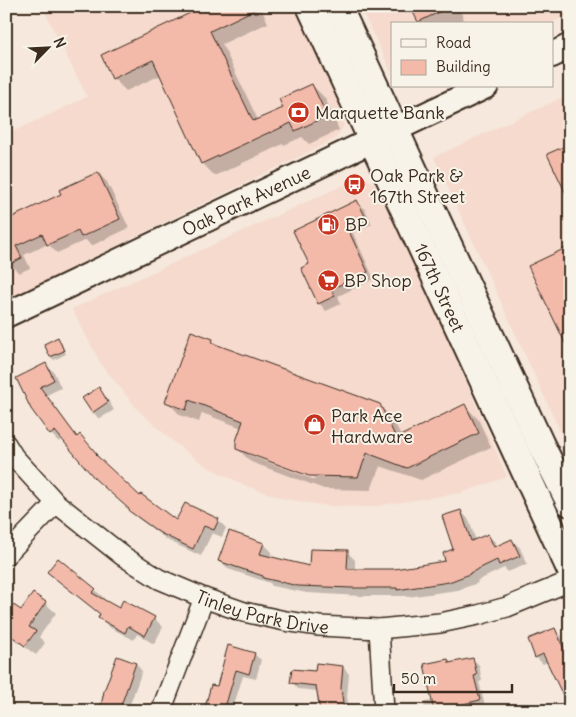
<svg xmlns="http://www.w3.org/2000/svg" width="576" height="717" font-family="Delius,sans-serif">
<rect width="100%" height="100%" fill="#f6e8dc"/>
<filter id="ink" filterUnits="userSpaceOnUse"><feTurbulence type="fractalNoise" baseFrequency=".02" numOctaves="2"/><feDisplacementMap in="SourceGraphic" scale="10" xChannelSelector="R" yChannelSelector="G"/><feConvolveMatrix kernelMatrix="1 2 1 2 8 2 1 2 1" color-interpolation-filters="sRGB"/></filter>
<g filter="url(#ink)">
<path fill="#f5dacd" d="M42,6H294L344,111L343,128L335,139L6,300V135L87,97Z
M360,6H570V14L549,24H392V73Z
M570,94V452L434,157Z
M367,179L375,184L384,191L507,477L460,493L369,507L328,506L286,499L246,486L208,467L176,444L139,411L101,364L72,309L355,180Z"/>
<path fill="#0003" fill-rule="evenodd" d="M260,6L268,23L222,44L258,120L284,108L312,85L325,98L339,130L309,144L302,137L284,145L283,144L215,176L202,163L161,75L126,91L113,78Z
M412,6H458L464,19L454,24H421Z
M98,173L107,182L129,228L91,246L86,240L57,253L48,244L24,255L30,268L19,273L12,266L6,269V218L9,217L11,219L62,195Z
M357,202L365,209L372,224L353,233L374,279L338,296L341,304L326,311L319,303L311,265Z
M57,339L61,342L66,354L54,360L51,357L45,345Z
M212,340L220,347L379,405L393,419L401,436L464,405L478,419L491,447L421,480L380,466L371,490L324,489L251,462L237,448L242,428L202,413L199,422L180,415L167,401ZM249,452L315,477V480L249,455Z
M46,365L54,372L61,388L47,395L78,438L88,444L104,463H103L141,498L177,522L218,520L226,528L222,537L212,533L201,556L169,541L139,519L63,438L59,442L51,434L32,408Z
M99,389L105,396L114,410L99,419L93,412Z
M461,511L469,520L476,541L488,535L496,543L497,546L512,540L520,548L527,564L508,572L504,568L477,581L478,583L458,590L407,597L405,596H361L307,593L272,586L270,583L228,569L220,560L264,544L272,552L270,558L311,567L347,552L355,560V570H394L447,562L455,550Z
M49,572L95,590L104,598L103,600L120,609L154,618L163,627L154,644L137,634L134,640L109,627L100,618L101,615L58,581Z
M34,595L45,603L56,613L39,637L45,643L36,655L6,633V614L21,612Z
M554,629L561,636L570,657V708L548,662L543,664L536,657Z
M228,647L254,654L261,660L256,679L243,676L232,711H205L218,688Z
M118,658L136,664L142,671L128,710L129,711H101Z
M473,659L479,665L482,681L479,682L485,706L465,711H425L424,702L433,701L448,660L452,664Z
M6,667L12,673L6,687Z
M343,667L349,674L347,696L349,711H322L318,691L298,689L292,682L316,673Z"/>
<path fill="#f3baaa" stroke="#3b2a1e" d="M205,6H262L210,31L253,121L283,108L279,99L312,84L327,116L295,131L291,123L270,133V132L201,164L153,60L112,79L101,55Z
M410,6H452L418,22Z
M570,144V202L547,154Z
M98,172L120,219L81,237L78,231L47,245L42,234L16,246L22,258L6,266V220L61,194L59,190Z
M357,200L365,216L346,225L368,272L331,289L335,296L318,304L301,268L309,264L293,231Z
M570,246V353L528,266Z
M191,331L213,339L212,343L380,404L396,438L465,404L479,433L407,468L367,453L358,477L309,476L236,449V441L243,421L189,400L186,410L165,402Z
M58,337L64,351L50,357L44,344Z
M46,363L54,380L40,387L77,437L80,434L97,454L96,455L140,496L141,494L176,520L185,503L219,519L214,530L204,526L193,549L160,533L129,511L130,510L95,479L55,431L50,435L31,409L16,378Z
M99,387L108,402L92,413L82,398Z
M461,510L471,541L488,534L494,547L512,539L520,556L499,565L497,560L470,573V574L449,582L397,590V588H352L298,586L263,578V576L218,561L229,531L264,543L260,554L309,566L310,549L348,550L347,569H394L445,561L443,553L453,549L442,516Z
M58,558L96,589L92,593L119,608L123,600L155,617L145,636L128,626L125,633L98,618L100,614L47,572Z
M33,593L46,602L29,627L36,631L25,646L6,632V612L12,604L21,610Z
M555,628L570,663V710L543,654L535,658L528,639Z
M228,645L255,653L249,674L236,670L224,711H204L211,685L217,686Z
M117,656L136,663L119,711H100L104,691Z
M473,658L477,675L474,676L480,700L434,711L424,664L448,659L449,663Z
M316,663L343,666L341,688L344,711H320L316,686L290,683L292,669L315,671Z"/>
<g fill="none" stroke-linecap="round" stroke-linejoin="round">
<defs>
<g id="minor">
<path id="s1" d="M6,444L14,457L56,503L123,556L159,579L204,598L244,612L285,621L319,626L379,629L440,623L478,615L507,607L570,581"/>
<path d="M6,555L56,503"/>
<path d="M379,629L384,711"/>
<path d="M161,711L204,598"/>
</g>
<g id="tertiary">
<path d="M552,55L570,46"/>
<path id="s2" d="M6,315L486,86"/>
</g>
<g id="secondary">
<path id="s3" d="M310,6L570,569"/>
<path d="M338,6L541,445L570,503"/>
</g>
</defs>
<use href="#minor" stroke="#3b2a1e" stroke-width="22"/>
<use href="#tertiary" stroke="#3b2a1e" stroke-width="28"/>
<use href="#secondary" stroke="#3b2a1e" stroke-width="30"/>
<use href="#minor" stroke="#f7f3e8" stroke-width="19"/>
<use href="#tertiary" stroke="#f7f3e8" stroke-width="24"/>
<use href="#secondary" stroke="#f7f3e8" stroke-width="26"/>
</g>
</g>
<defs>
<symbol id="bank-disc" viewBox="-11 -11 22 22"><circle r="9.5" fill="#c8321e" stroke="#f7f3e8"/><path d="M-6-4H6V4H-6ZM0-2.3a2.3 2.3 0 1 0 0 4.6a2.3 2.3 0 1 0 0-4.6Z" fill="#fff"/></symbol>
<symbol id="bus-disc" viewBox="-11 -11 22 22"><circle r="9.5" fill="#c8321e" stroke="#f7f3e8"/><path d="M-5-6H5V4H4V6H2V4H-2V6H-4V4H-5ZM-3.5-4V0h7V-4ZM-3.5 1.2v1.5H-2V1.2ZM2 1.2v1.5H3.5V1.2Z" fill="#fff"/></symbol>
<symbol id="fuel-disc" viewBox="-11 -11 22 22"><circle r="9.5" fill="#c8321e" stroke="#f7f3e8"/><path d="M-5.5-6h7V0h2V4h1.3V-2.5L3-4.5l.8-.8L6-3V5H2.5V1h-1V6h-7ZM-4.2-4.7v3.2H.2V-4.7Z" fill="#fff"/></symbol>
<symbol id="supermarket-disc" viewBox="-11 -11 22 22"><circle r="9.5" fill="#c8321e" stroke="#f7f3e8"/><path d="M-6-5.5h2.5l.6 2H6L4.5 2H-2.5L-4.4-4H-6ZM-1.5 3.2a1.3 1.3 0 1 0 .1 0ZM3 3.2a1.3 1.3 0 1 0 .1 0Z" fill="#fff"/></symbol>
<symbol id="shop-disc" viewBox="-11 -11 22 22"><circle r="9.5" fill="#c8321e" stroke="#f7f3e8"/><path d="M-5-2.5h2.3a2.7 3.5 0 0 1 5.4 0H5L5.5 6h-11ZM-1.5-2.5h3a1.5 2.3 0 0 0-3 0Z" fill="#fff"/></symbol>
</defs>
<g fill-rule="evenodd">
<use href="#bank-disc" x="286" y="100" width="25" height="25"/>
<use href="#bus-disc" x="342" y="172" width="25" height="25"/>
<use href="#fuel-disc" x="316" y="212" width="25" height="25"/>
<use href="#supermarket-disc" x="316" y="268" width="25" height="25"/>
<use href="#shop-disc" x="302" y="412" width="25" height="25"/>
</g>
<g text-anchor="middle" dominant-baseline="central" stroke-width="4" stroke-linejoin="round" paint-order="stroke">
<g font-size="18" fill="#3b2a1e" stroke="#f7f3e8" text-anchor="start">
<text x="315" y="112">Marquette Bank</text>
<text x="370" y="175">Oak Park &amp;<tspan x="370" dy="21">167th Street</tspan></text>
<text x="345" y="224">BP</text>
<text x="344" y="280">BP Shop</text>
<text x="331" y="415">Park Ace<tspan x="331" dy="21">Hardware</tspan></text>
</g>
<g font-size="18" fill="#3b2a1e" stroke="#f7f3e8">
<text stroke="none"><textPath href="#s2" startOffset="266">Oak Park Avenue</textPath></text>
<text stroke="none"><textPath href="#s3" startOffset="310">167th Street</textPath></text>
<text stroke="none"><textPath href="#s1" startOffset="315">Tinley Park Drive</textPath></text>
</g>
</g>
<rect width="576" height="717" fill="none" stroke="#f7f3e8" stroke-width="25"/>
<rect x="12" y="12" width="551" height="692" fill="none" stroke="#3b2a1e" stroke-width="2" filter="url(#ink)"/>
<rect x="391" y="22" width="162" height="65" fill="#f7f3e8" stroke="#aca397"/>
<rect x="401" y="39" width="25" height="8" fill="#f7f3e8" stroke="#aca397"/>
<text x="436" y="48" font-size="15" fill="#3b2a1e">Road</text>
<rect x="401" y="60" width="25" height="15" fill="#f3baaa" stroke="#aca397"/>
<text x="436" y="72" font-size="15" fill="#3b2a1e">Building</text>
<g transform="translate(48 48) rotate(66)" stroke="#f7f3e8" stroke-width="4" paint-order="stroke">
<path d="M0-4L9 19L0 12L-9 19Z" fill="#3b2a1e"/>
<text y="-8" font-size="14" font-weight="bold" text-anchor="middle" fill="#3b2a1e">N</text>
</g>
<path d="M394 684v8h118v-8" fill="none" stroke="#3b2a1e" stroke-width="2.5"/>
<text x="401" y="684" font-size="15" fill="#3b2a1e" stroke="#f7f3e8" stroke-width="4" paint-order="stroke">50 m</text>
</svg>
